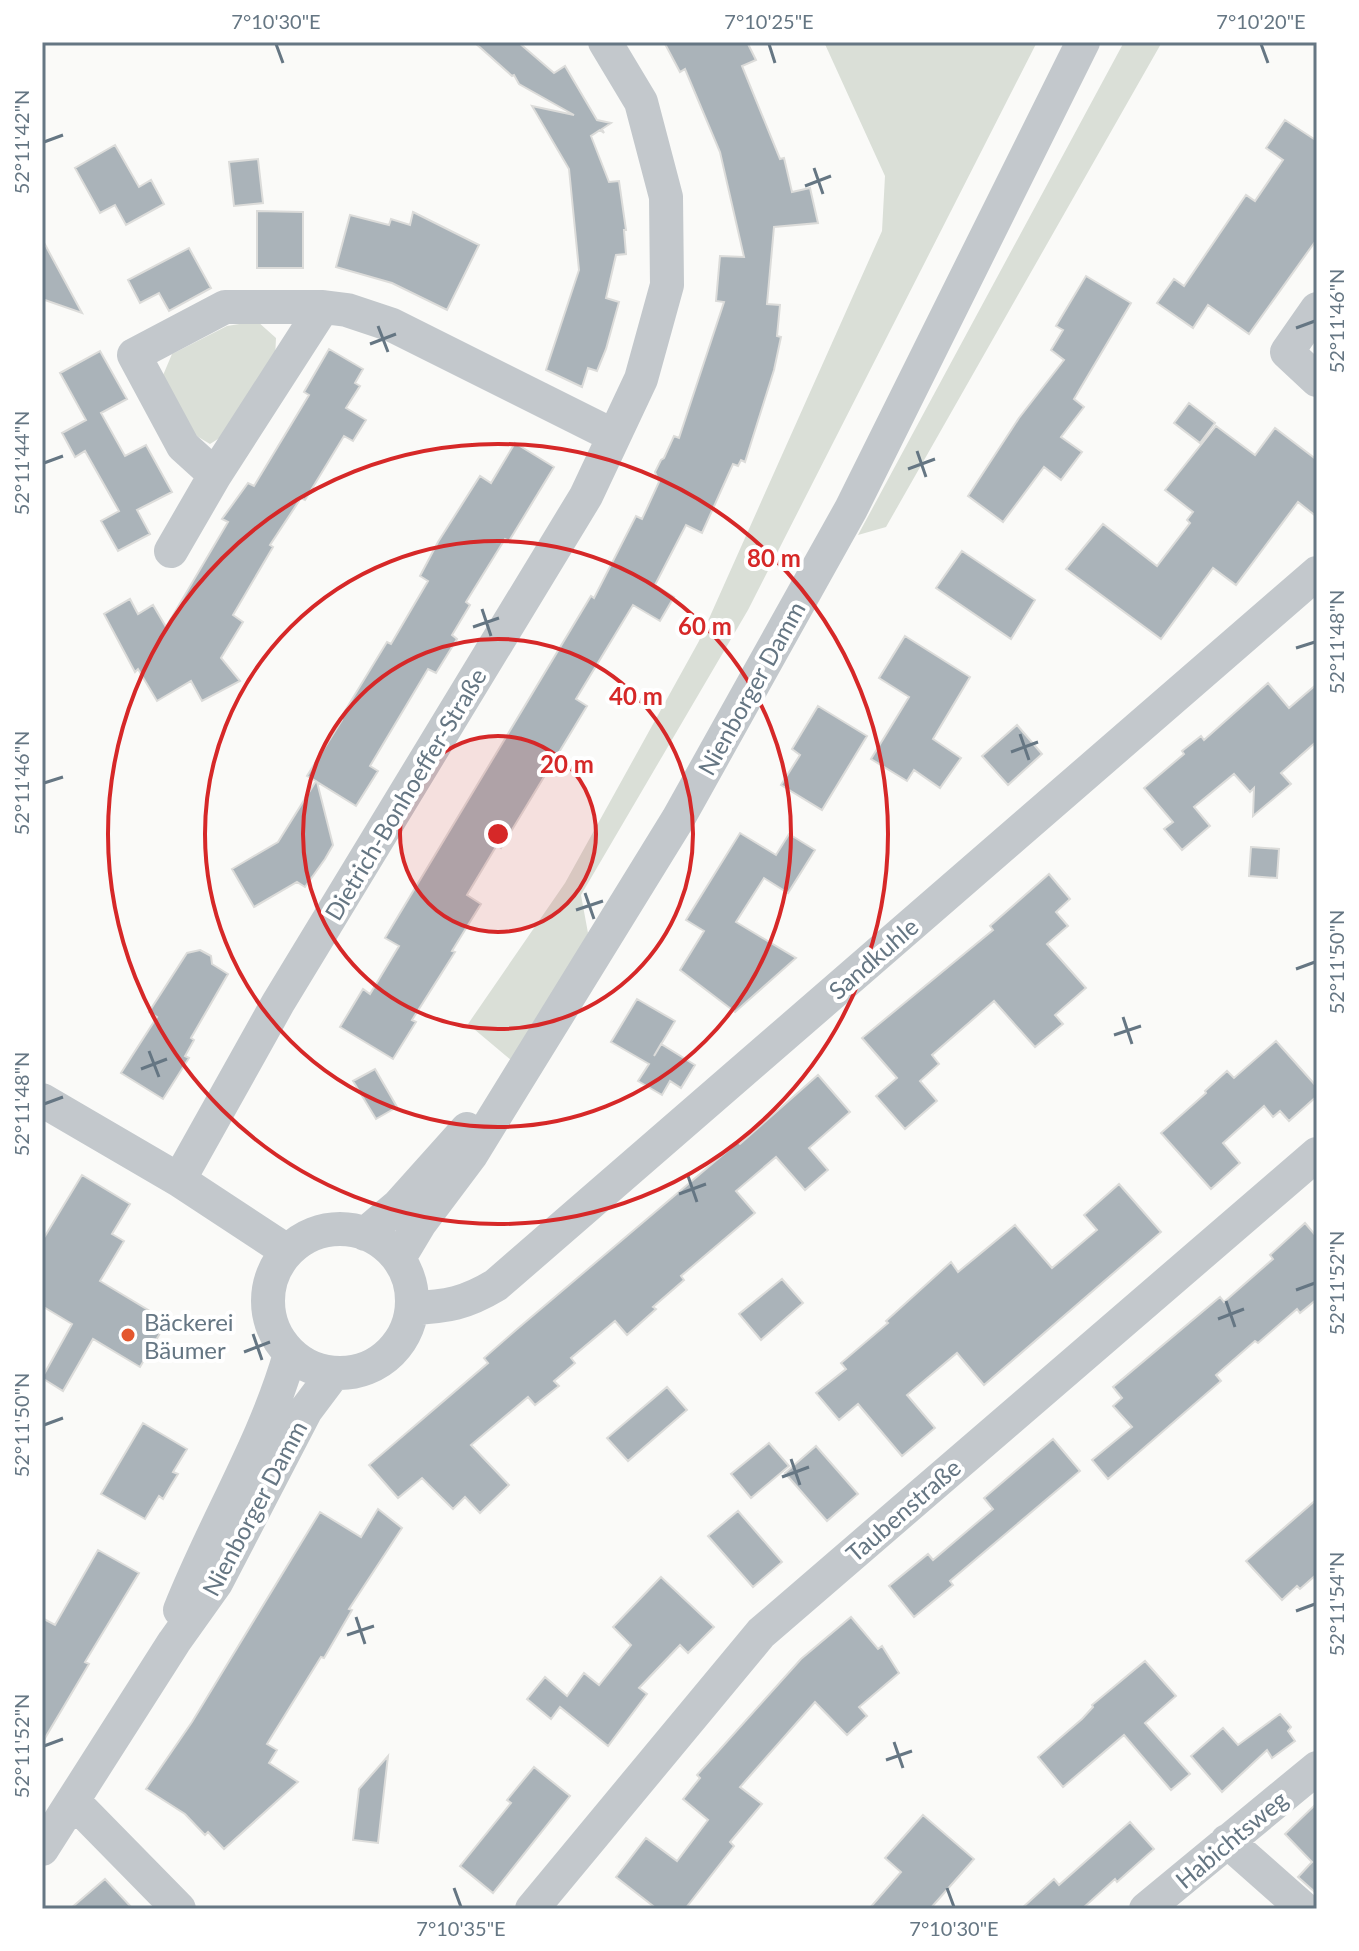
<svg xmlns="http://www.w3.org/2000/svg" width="1359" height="1951" font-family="Lato,sans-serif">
<rect width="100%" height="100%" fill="#fafaf8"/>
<path fill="#dadfd7" d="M824,42H1037L748,610L581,895L588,933L517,1065L468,1024L565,883L699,641L882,231L885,176Z
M1124,42H1162L886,527L858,535Z
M257,321L276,338L275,359L229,432L210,444L190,432L161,380L172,354L227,326Z"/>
<path fill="#aab3b9" stroke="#dcdcda" stroke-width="2" d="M474,42H518L554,73L565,66L597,120L611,123L602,129L604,133L600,130L591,136L609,182L619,181L626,230H624L626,254L616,255L606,298L619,302L606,349L597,371L588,368L582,387L546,370L579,270L569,169L532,106L574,115L519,84L514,75L512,76Z
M664,42H747L756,60L742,66L780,159L784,158L792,192L810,188L818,223L774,227L767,304L780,305L777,336L781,337L774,370L745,462L741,460L738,466L733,464L702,533L686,525L655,585L674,597L660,621L633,605L576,699L587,706L501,848L497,845L467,895L481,904L452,951L455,952L412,1020L416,1022L393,1059L340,1027L363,989L370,994L399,946L385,938L591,596L594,598L636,516L642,519L659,482L655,472L661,460L664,458L674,436L679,438L724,302L716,301L720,256L744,257L720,152L685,69L680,72Z
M1285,120L1317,141V239L1249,334L1208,305L1193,328L1157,303L1174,279L1184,286L1246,195L1255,201L1283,160L1266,148Z
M115,145L139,187L151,180L164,204L126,225L115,205L100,213L75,168Z
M258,159L263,203L234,206L229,162Z
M257,211L303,212V268H257Z
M413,212L479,245L447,310L392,283L336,267L350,215L389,225L391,219L410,225Z
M42,239L82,313L42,299Z
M189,248L211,288L169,311L159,293L140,303L128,280Z
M1086,276L1131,303L1074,399L1084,407L1061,437L1082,452L1061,480L1044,467L1003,522L968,496L1019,418L1064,360L1051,350L1063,330L1056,326Z
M329,349L363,369L355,383L360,386L346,408L366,420L353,441L344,436L305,500L301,498L270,545L273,547L233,615L243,622L221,658L240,681L202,701L191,681L157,701L138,669L135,672L104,614L130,599L138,614L153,605L166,627L228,522L222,519L248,483L254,486L309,395L304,392Z
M100,351L127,399L101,413L125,456L146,445L172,492L137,510L150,534L118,551L101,521L119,511L85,451L75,457L62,433L86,420L60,373Z
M1189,403L1215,423L1200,443L1174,423Z
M1216,426L1255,455L1275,428L1317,460V517L1298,502L1236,585L1213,568L1161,639L1066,569L1103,524L1157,566L1190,523L1187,520L1193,512L1165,490Z
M515,443L554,467L509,541L505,539L466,602L470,605L452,635L457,639L436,673L428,669L370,766L378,771L356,806L317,782L333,845L325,859L305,887L297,882L254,907L232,869L278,842L316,781L307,776L342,720L340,719L387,642L391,644L428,581L420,576L438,542L480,476L491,483Z
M962,551L1035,600L1011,639L936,588Z
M905,636L970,677L933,739L961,758L940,788L914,770L907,781L871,759L909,697L879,678Z
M1268,683L1289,708L1317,684V741L1281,773L1291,784L1253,816L1254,788L1250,792L1234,774L1194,807L1210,826L1182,850L1164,829L1173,822L1144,788L1184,754L1182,751L1201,736L1204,740Z
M818,706L867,736L822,810L781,785L800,755L792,749Z
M1017,725L1042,754L1008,785L982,756Z
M740,833L776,855L789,834L815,850L788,893L764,878L736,922L796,958L735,1012L680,970L704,931L686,920Z
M1251,847L1279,849L1277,878L1249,876Z
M1049,874L1070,899L1056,912L1068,926L1047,944L1086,988L1055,1015L1063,1024L1035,1047L994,1001L932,1055L939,1064L920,1081L937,1101L905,1129L876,1096L897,1078L862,1038L993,930L990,926Z
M200,950L211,956L212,964L228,974L191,1038L194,1040L185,1056L189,1058L163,1099L121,1073L157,1017L149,1012L187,953Z
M637,999L675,1021L654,1056L661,1044L695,1065L681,1088L670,1081L662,1095L638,1081L649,1064L611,1042Z
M1276,1041L1317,1087V1096L1289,1121L1280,1111L1273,1117L1264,1106L1223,1143L1240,1163L1211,1189L1161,1133L1206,1093L1205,1091L1227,1071L1234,1078Z
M375,1069L397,1107L376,1119L353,1081Z
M818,1075L850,1112L809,1148L828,1170L805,1190L776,1157L736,1191L755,1213L681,1276L684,1280L653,1307L656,1309L627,1335L615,1321L571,1358L575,1363L554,1381L559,1386L535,1405L528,1397L471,1445L509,1485L480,1513L465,1497L453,1509L422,1478L398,1498L369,1465L488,1363L484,1358L516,1330L713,1163L738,1142L740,1144Z
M82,1175L130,1204L112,1234L124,1241L100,1281L158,1316L162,1330L140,1367L93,1339L63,1391L42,1378L72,1324L42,1306V1241Z
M1119,1184L1161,1232L984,1385L957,1353L907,1395L935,1428L902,1456L858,1404L839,1420L816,1393L846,1369L841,1363L888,1323L886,1321L951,1262L958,1272L1015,1225L1052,1268L1097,1230L1084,1215Z
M1305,1223L1317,1237V1299L1300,1313L1297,1309L1258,1343L1255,1341L1216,1375L1221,1381L1108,1479L1092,1460L1132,1427L1113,1406L1122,1398L1113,1387L1220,1297L1224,1302L1273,1259L1270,1255Z
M782,1279L803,1303L761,1340L739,1314Z
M667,1387L687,1410L628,1461L607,1438Z
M143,1423L187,1449L173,1472L178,1474L170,1487L163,1499L159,1496L145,1519L101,1494Z
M1053,1439L1080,1471L950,1581L953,1585L914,1617L889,1586L928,1554L933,1560L993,1509L984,1498Z
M769,1443L789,1466L751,1498L731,1474Z
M816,1446L858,1494L827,1521L785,1473Z
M1317,1499V1574L1300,1589L1297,1586L1282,1600L1246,1561Z
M378,1509L402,1528L349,1609L352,1610L324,1658L321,1657L267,1744L277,1750L269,1763L298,1782L224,1849L208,1832L205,1835L185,1814L146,1789L192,1722L320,1512L361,1537Z
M738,1511L782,1562L753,1587L708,1536Z
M98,1550L139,1573L85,1662L89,1664L42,1743V1618L55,1625Z
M661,1577L714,1627L688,1653L680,1645L639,1688L647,1694L608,1746L560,1707L551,1719L527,1699L545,1677L567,1696L584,1673L599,1685L631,1645L613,1627Z
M851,1617L878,1649L882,1646L899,1673L859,1707L867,1716L847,1735L815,1702L740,1787L762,1804L730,1842L734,1846L685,1909H657L616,1877L646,1838L677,1861L708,1820L683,1799L700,1778L697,1775L801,1659Z
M1145,1661L1176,1696L1145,1723L1190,1774L1171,1790L1124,1735L1063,1787L1038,1757L1082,1719L1093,1707L1092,1705Z
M1280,1714L1291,1727L1288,1731L1295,1741L1272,1758L1267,1750L1222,1792L1191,1756L1223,1728L1238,1745Z
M388,1756L378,1843L353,1840L359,1789Z
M534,1767L570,1796L493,1893L460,1866L511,1803L507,1800Z
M1317,1803V1894L1298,1877L1312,1862L1285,1834Z
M923,1815L974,1859L930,1909H869L901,1872L885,1858Z
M1130,1822L1154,1849L1117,1882L1115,1879L1082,1909H1021L1054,1879L1059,1885Z
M105,1879L133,1909H70Z"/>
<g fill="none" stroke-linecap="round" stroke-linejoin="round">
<path stroke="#c3c8cc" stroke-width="34" d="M323,307L215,475L183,446L134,355L225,307H323L347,310L392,325L614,436
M1317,309L1287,352L1317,380
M171,551L215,475
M42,1100L179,1180L287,1251
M179,1180L278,1003L586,496L641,379L667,285L666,197L641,102L605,42
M268 1301a72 72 0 1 1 144 0a72 72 0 1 1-144 0Z
M365,1234L398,1206L467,1129
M399,1258L420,1223L471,1155L678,819L851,509L1083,42
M412,1308C447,1307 466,1303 496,1285L1317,573
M180,1610C214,1524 265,1442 290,1354
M73,1801L179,1909
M1227,1841L1304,1909
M42,1849L174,1642L216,1583L306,1410L333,1374
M532,1909L761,1633L1317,1154
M1146,1909L1317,1768"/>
</g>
<path fill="none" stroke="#657683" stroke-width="3" d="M276,44L283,63M769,44L775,63M1261,44L1268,63M44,142L63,135M814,168L823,194M805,186L831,176M378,326L388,352M1296,328L1315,321M370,344L396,334M917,451L926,477M44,463L63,456M908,469L935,459M482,609L491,636M473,627L499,618M1296,648L1315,642M1020,734L1029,760M1011,752L1038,742M44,783L63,777M585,893L594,919M576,910L603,901M1296,969L1315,962M1123,1017L1132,1044M1114,1035L1141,1026M149,1051L159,1077M141,1069L167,1059M44,1104L63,1097M688,1176L697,1202M679,1194L706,1184M1296,1290L1315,1283M1226,1301L1235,1327M1218,1319L1244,1309M253,1334L262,1360M244,1352L270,1342M44,1425L63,1418M791,1459L800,1485M782,1477L809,1467M1296,1611L1315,1604M356,1617L365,1644M347,1635L374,1626M894,1742L903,1768M44,1746L63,1739M886,1760L912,1751M454,1888L461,1907M947,1888L954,1907"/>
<circle cx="498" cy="834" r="98" fill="#d62828" fill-opacity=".12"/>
<g fill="none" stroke="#d62828" stroke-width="4">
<circle cx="498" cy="834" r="98"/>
<circle cx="498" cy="834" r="195"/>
<circle cx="498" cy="834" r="293"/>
<circle cx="498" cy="834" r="390"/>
</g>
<circle fill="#e4572e" stroke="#fff" stroke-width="3" cx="128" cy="1335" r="8"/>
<g text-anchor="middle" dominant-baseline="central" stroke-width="8" stroke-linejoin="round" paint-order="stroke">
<g font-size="24" fill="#657683" stroke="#fff">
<text transform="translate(751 688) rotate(-61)">Nienborger Damm</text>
<text transform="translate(405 794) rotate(-59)">Dietrich-Bonhoeffer-Straße</text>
<text transform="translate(873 958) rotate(-41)">Sandkuhle</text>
<text transform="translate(254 1508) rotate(-62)">Nienborger Damm</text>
<text transform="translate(903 1510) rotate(-41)">Taubenstraße</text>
<text transform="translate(1231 1839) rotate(-40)">Habichtsweg</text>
</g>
<g font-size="24" fill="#657683" stroke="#fff" text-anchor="start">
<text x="144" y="1321">Bäckerei<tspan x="144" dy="28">Bäumer</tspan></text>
</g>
</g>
<circle cx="498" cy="834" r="12" fill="#d62828" stroke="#fff" stroke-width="4"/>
<g font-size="24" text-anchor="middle" font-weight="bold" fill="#d62828" stroke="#fff" stroke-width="8" stroke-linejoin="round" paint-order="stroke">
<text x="774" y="567">80 m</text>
<text x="705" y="635">60 m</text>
<text x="636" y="705">40 m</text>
<text x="567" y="773">20 m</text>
</g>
<rect width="1359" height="1951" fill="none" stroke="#ffffff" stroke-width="88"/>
<rect x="44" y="44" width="1271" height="1863" fill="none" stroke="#657683" stroke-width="3"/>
<g font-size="20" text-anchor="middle" fill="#657683">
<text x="276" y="29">7°10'30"E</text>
<text x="769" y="29">7°10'25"E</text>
<text x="1261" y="29">7°10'20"E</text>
<text transform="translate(22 142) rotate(-90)" y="7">52°11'42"N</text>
<text transform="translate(1337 321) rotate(-90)" y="7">52°11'46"N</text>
<text transform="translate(22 463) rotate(-90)" y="7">52°11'44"N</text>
<text transform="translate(1337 642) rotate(-90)" y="7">52°11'48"N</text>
<text transform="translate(22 783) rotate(-90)" y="7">52°11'46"N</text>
<text transform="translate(1337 962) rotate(-90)" y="7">52°11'50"N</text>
<text transform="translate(22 1104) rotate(-90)" y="7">52°11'48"N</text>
<text transform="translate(1337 1283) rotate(-90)" y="7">52°11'52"N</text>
<text transform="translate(22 1425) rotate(-90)" y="7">52°11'50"N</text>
<text transform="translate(1337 1604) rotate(-90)" y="7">52°11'54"N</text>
<text transform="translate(22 1746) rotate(-90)" y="7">52°11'52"N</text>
<text x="461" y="1936">7°10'35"E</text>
<text x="954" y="1936">7°10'30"E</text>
</g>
</svg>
